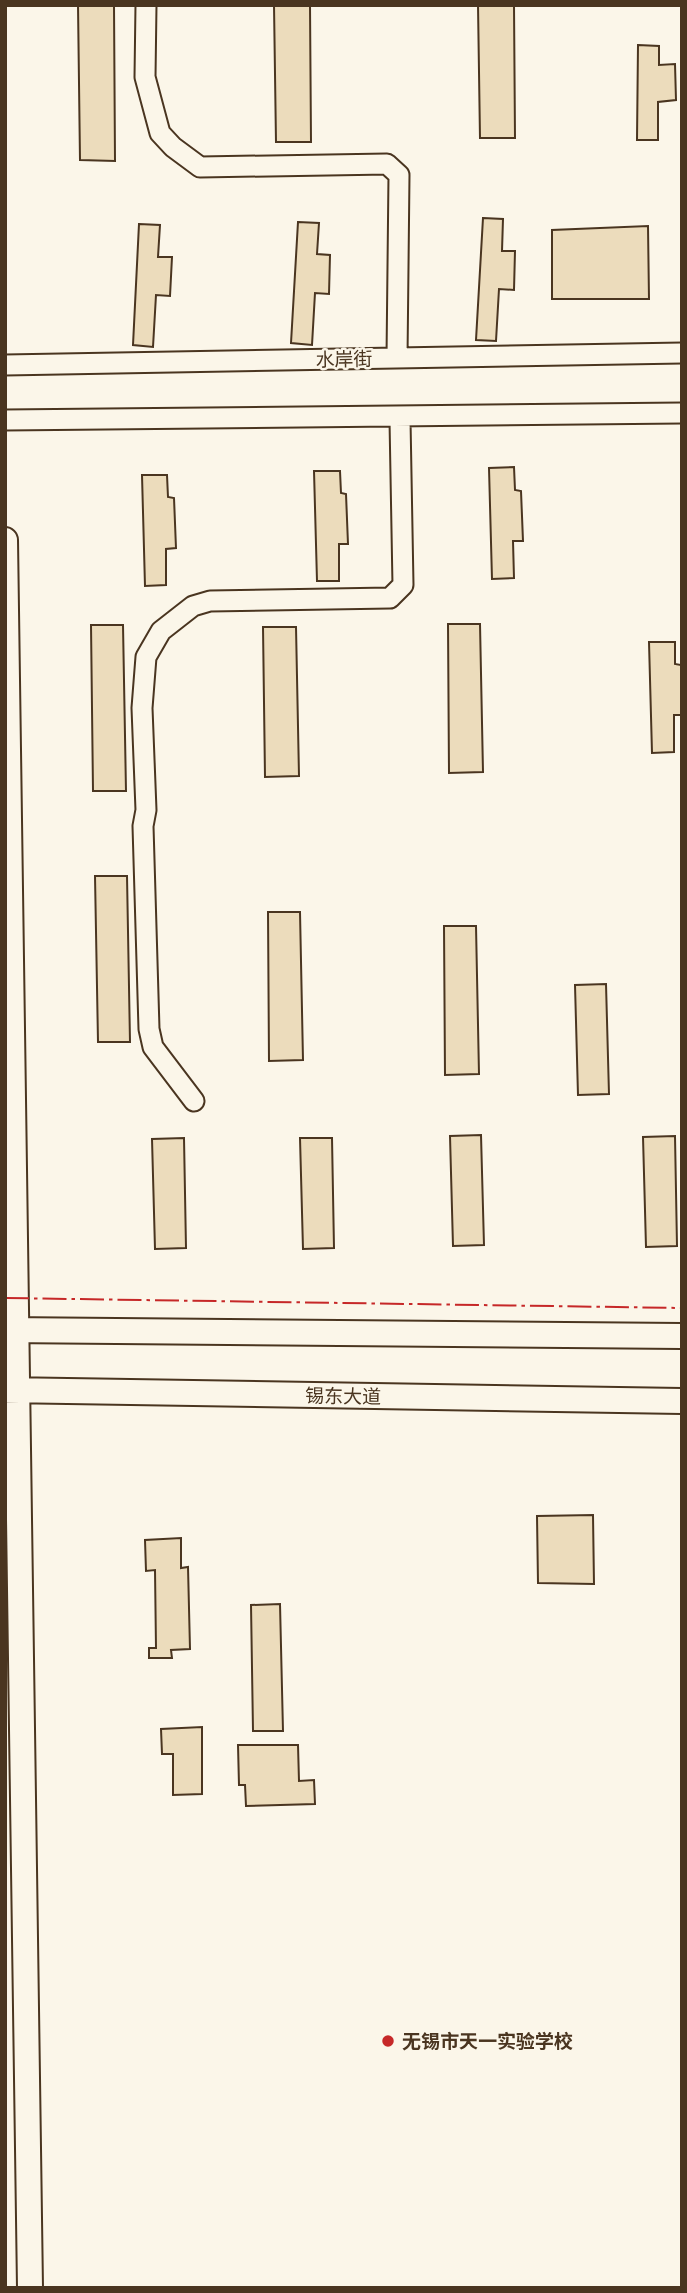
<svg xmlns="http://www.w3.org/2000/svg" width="687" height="2293" font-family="Raleway,'Noto Sans SC',sans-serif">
<rect width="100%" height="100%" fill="#fbf6e9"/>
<path fill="#ecdcbc" stroke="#4a3520" stroke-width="2" d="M78,5H114L115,161L80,160Z
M274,5H310L311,142H276Z
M478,5H514L515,138H480Z
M638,45L659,46V65L675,64L676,100L658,102V140H637Z
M483,218L503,219L502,251H515L514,290L499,289L496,341L476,340Z
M298,222L319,223L317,254L330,255L329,294L315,293L312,345L291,343Z
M139,224L160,225L158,257H172L170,296L156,295L153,347L133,345Z
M648,226L649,299H552V230Z
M514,467L515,490L521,491L523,541H513L514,578L492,579L489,468Z
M314,471H340L341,493L346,494L348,544H339V581H317Z
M142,475H167L168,497L174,498L176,548L166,549V585L145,586Z
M448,624H480L483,772L449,773Z
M91,625H123L126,791H93Z
M263,627H296L299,776L265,777Z
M649,642H675V664L681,665L682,715H674V752L652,753Z
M95,876H127L130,1042H98Z
M268,912H300L303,1060L269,1061Z
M444,926H476L479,1074L445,1075Z
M606,984L609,1094L578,1095L575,985Z
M481,1135L484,1245L453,1246L450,1136Z
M675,1136L677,1246L646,1247L643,1137Z
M184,1138L186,1248L155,1249L152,1139Z
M300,1138H332L334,1248L303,1249Z
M593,1515L594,1584L538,1583L537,1516Z
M181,1538V1568L188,1567L190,1649L171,1650L172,1658H149V1648H156L155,1570L146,1571L145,1540Z
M280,1604L283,1731H253L251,1605Z
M202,1727V1794L173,1795V1754H162L161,1729Z
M238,1745H298L299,1781L314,1780L315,1804L246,1806L245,1785H239Z"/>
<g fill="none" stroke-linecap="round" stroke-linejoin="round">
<defs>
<path id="minor" d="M146,5L145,77L160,133L173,147L200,167L387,164L399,175L397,358
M5,365L682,353
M5,420L682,413
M194,1101L153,1047L149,1029L143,826L146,810L142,708L146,657L161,631L193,606L210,601L390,598L403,585L400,420L398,416"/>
<path id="major" d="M5,540L30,2288
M5,1330L682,1336
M5,1390L682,1401"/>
</defs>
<use href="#minor" stroke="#4a3520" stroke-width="23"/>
<use href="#major" stroke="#4a3520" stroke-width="28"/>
<use href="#minor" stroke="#fbf6e9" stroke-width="19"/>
<use href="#major" stroke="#fbf6e9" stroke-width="24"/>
<path stroke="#c62828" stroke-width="2" stroke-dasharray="24 5 3.5 5" stroke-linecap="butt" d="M5,1298L682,1308"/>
</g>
<circle fill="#c62828" stroke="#fbf6e9" stroke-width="2.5" cx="388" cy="2041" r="7"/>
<g text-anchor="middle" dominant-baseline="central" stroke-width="5" stroke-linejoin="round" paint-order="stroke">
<g font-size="19" fill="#4a3520" stroke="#fbf6e9">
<text transform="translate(344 359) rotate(-1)">水岸街</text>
<text transform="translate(343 1396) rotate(1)">锡东大道</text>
</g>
<g font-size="19" font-weight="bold" fill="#4a3520" stroke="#fbf6e9" text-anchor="start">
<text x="402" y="2041">无锡市天一实验学校</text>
</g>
</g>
<rect width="687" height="2293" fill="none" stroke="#4a3520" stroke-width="14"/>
</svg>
